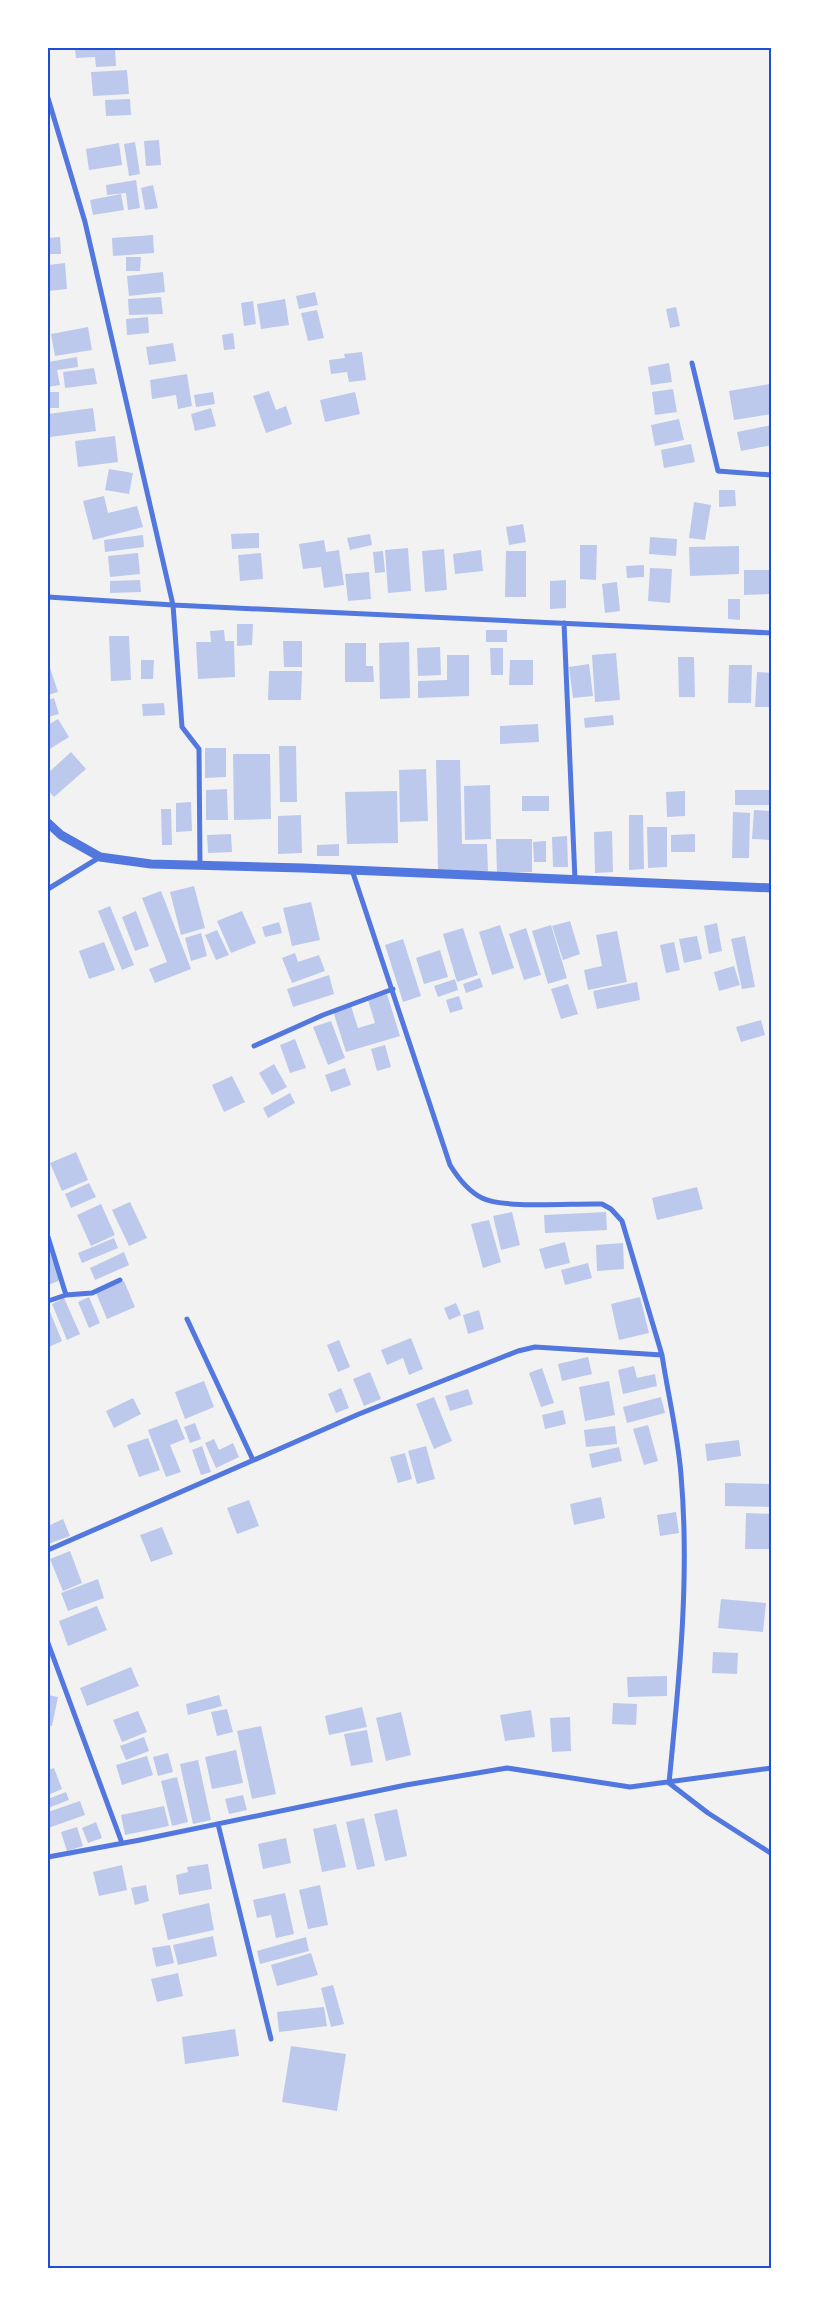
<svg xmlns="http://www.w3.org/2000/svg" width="819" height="2316" font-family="Raleway,sans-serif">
<rect width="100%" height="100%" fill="#f2f2f2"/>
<path fill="#bdc9ec" d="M75,48H115L116,66L96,67L95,57L76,58Z
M127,70L129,94L93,96L91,72Z
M130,99L131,115L106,116L105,100Z
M159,140L161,165L146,166L144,141Z
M135,142L140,174L129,176L124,144Z
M119,143L122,165L89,170L86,149Z
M136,180L140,208L128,210L126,193L107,195L106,185Z
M153,185L158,208L145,210L141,188Z
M121,194L124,210L93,215L90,200Z
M153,235L154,253L113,256L112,238Z
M60,237L61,254H48V238Z
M126,257H141L140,271H126Z
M65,263L67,289L48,291V265Z
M163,272L165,292L129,296L127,276Z
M315,292L318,305L299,309L296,296Z
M161,297L163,314L129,315L128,299Z
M285,299L289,325L261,329L257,304Z
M253,301L256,324L244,326L241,303Z
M676,307L680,326L670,328L666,309Z
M317,310L324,338L308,341L301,313Z
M148,317L149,333L127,335L126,319Z
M88,327L92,350L55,356L51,334Z
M233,333L235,349L224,350L222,335Z
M173,343L176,361L149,365L146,347Z
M362,352L366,380L349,382L347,372L331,374L329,360L345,358L344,354Z
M77,357L78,367L57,370L60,385L48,387V362Z
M669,363L672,382L651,385L648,367Z
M94,368L97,384L65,388L63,372Z
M187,374L192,406L178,409L176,395L152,399L150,380Z
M770,384L772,414L734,420L729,391Z
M673,389L677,412L655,415L652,392Z
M269,391L276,410L286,406L292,424L266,433L253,396Z
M48,392H59V408H48Z
M213,392L215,404L196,407L194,395Z
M355,392L360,414L325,422L320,400Z
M93,408L96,431L50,437L48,414Z
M211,408L216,426L195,431L191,414Z
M679,419L684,440L655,446L651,425Z
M772,425V445L741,451L737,432Z
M115,436L118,462L78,467L75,441Z
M691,444L695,462L664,468L661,450Z
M109,469L133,473L129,494L105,490Z
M719,490H735L736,506L719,507Z
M104,496L108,513L137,506L143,527L93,540L83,501Z
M694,502L711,505L705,540L689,538Z
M523,524L526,542L509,545L506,527Z
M259,533V548L232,549L231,534Z
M370,534L372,545L350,550L347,538Z
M143,535L144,547L105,552L104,540Z
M650,537L677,539L676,556L649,554Z
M324,540L326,552L339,550L344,585L324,588L321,567L303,569L299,544Z
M580,545H597L596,580L580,579Z
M739,546V574L690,576L689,547Z
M408,548L411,591L388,593L385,550Z
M444,549L447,590L425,592L422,551Z
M481,550L483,571L455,574L453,554Z
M383,551L385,572L375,573L373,552Z
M506,551H526V597H505Z
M138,553L140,574L110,577L108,556Z
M261,553L263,579L240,581L238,555Z
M644,565V577L627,578L626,566Z
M650,568L672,569L670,603L648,601Z
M744,570H771L772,594L744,595Z
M369,572L371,599L348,601L345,574Z
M140,580L141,592L110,593V581Z
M566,580V608L550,609V581Z
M617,582L620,611L605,613L602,584Z
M728,599H740V620L728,619Z
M237,624H253L252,645L237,646Z
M224,630L225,641H234L235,677L198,679L196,642H211L210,631Z
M486,630H507V642H486Z
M109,636H129L131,680L111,681Z
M283,641H302V667H284Z
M409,642L410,698L380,699L379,643Z
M345,643H366V666H373L374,682H345Z
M440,647L441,675L418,676L417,648Z
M490,648H503V675H491Z
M616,653L620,700L595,702L592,655Z
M447,655H469V696L418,698V681L447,680Z
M678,657H694L695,697H679Z
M141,660H154L153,679H141Z
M510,660H533V685H509Z
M589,664L593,696L573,698L569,667Z
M729,665H752L751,703H728Z
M50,668L58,692L48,695V669Z
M269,671H302L301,700H268Z
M757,672L772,673V707H755Z
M54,698L59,714L48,717V700Z
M164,703L165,715L143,716L142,704Z
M613,715L614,725L585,728L584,718Z
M58,719L69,737L48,750V725Z
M538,724L539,742L500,744V726Z
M279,746H296L297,802H280Z
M205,748H226V777L205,778Z
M71,752L86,769L54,797L48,790V773Z
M233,754H270L271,819L234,820Z
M436,760H460L462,844H487L488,871L438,872Z
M426,769L428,821L400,822L399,770Z
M490,785L491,839L465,840L464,786Z
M227,789L228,820H206V790Z
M735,790H772V805H735Z
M397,791L398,843L347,844L345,792Z
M685,791V816L667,817L666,792Z
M522,796H549V811H522Z
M191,802L192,831L176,832V803Z
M161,809H171L172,845H162Z
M754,810L772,811V840L752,839Z
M733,812L750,813L749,858H732Z
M301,815L302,853L278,854V816Z
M629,815H643L644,869L629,870Z
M647,827H667V867L648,868Z
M612,831L613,872L595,873L594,832Z
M231,834L232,852L208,853L207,835Z
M695,834V852H671V835Z
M567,836L568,867H553L552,837Z
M496,839H532V872L497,873Z
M546,841V862H534L533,842Z
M339,844V856H317V845Z
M194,886L205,928L181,935L170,892Z
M161,891L191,969L155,983L149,969L167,962L142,898Z
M311,902L320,940L292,946L283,908Z
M110,906L134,965L122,970L98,911Z
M136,911L149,946L135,951L122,917Z
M242,911L256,943L231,953L217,921Z
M570,921L580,954L563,960L552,926Z
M279,922L282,933L265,937L262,927Z
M717,923L722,951L709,954L704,926Z
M500,925L514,968L492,975L479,932Z
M551,925L567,978L548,984L532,931Z
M463,928L478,975L457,982L443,934Z
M526,928L541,975L524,980L509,934Z
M217,930L229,955L216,960L205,935Z
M617,931L627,982L588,990L584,970L602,966L596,935Z
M201,933L207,956L191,961L185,938Z
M697,936L702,959L684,963L679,939Z
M745,936L755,987L742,989L731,939Z
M403,939L421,996L403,1002L385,945Z
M104,942L115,970L89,979L79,951Z
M674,942L680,970L666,973L660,945Z
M440,950L448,977L424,984L416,958Z
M295,953L298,962L319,955L325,971L292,983L282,958Z
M734,966L740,985L719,991L714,972Z
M329,975L334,994L293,1007L287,989Z
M480,978L483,987L466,993L463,984Z
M455,979L458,990L438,997L434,986Z
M637,982L640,1000L597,1009L593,991Z
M568,984L578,1014L561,1019L551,989Z
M387,994L400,1036L346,1052L333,1011L351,1006L358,1028L375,1023L368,1000Z
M459,996L463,1009L450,1013L446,1000Z
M761,1020L765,1035L741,1042L736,1027Z
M331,1021L345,1058L328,1065L313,1027Z
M295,1039L306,1068L290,1073L280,1045Z
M385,1045L391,1067L377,1071L371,1049Z
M274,1064L287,1087L272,1095L259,1073Z
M345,1068L351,1085L331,1092L325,1075Z
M232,1076L245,1102L224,1112L212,1085Z
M290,1093L295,1103L268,1118L263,1108Z
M76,1152L88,1180L62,1191L50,1163Z
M89,1183L96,1197L71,1208L65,1194Z
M697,1187L703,1209L657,1220L652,1198Z
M130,1202L147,1238L129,1246L112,1210Z
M101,1204L115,1235L91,1246L77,1215Z
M512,1212L520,1245L501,1250L493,1216Z
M606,1212L607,1230L545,1233L544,1215Z
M489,1220L501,1262L483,1268L471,1224Z
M114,1238L118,1248L82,1263L78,1253Z
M565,1242L570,1263L545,1269L539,1249Z
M623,1243L624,1269L597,1271L596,1245Z
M48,1249L61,1280L48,1285Z
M124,1252L129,1265L95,1280L90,1268Z
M588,1263L592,1278L565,1285L561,1270Z
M124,1281L135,1307L107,1319L96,1293Z
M89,1297L100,1323L89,1328L78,1302Z
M640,1297L649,1333L619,1340L611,1304Z
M64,1298L80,1334L67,1340L52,1304Z
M456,1303L461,1315L449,1320L444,1308Z
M48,1307L62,1341L49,1347L48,1344Z
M479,1310L484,1329L468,1334L463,1315Z
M411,1338L423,1369L409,1375L403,1358L387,1365L381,1350Z
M339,1340L350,1367L338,1372L327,1345Z
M588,1357L592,1374L562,1381L558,1364Z
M634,1366L637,1378L655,1374L657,1386L623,1394L618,1370Z
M542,1368L554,1403L541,1407L529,1373Z
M370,1372L381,1399L364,1406L353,1379Z
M204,1381L214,1407L185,1419L175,1392Z
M609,1381L615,1415L585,1421L579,1387Z
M341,1388L349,1408L336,1413L328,1394Z
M468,1389L473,1404L450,1411L445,1396Z
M434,1397L452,1441L434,1449L416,1404Z
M661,1397L665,1413L627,1423L623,1407Z
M133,1398L141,1414L114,1428L106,1411Z
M563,1410L566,1424L545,1429L542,1415Z
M177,1419L185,1439L170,1445L181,1472L166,1477L148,1430Z
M195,1423L201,1439L190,1443L184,1427Z
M648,1425L658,1461L644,1465L633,1429Z
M615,1426L617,1444L586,1447L584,1430Z
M148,1438L160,1470L139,1477L127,1445Z
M214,1439L219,1450L233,1443L239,1457L216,1468L205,1443Z
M739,1440L741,1456L707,1461L705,1444Z
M202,1446L211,1472L201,1475L192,1450Z
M426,1446L435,1479L417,1484L408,1451Z
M619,1447L622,1461L592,1468L589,1454Z
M405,1453L412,1479L398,1483L390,1457Z
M725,1483L772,1484V1507L725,1506Z
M601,1497L605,1518L574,1525L570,1504Z
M249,1500L259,1526L237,1534L227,1508Z
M676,1512L679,1533L660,1536L657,1515Z
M746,1513L772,1514V1549H745Z
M63,1519L70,1536L48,1544V1526Z
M162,1527L173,1554L151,1562L140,1535Z
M70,1551L82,1583L63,1591L50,1559Z
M98,1579L104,1598L68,1611L61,1593Z
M721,1599L766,1603L763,1632L718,1628Z
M97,1606L107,1630L68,1646L59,1621Z
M713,1652L738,1653L737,1674L712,1673Z
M131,1667L139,1686L87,1706L80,1688Z
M667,1676V1696L628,1697L627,1677Z
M48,1695L58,1697L52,1726L48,1725Z
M219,1695L222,1706L188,1715L186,1704Z
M613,1703L637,1704L636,1725L612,1724Z
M362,1707L367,1727L329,1735L325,1716Z
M227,1709L233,1732L217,1736L211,1712Z
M531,1710L535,1737L505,1741L500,1715Z
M138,1711L147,1732L122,1742L113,1720Z
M401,1712L411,1755L386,1761L376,1718Z
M570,1717L571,1751L552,1752L550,1718Z
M261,1726L276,1794L252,1799L237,1731Z
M367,1730L373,1762L351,1766L344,1734Z
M144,1737L149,1751L126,1760L120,1746Z
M236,1750L243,1783L212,1789L205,1757Z
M168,1753L173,1772L158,1776L153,1757Z
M147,1756L153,1775L122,1785L116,1765Z
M198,1760L211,1820L193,1824L180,1764Z
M54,1768L62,1789L48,1795V1770Z
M177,1777L188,1822L172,1826L161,1781Z
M66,1792L69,1800L48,1808V1799Z
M243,1795L247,1810L229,1814L225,1799Z
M80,1801L85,1815L48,1828V1812Z
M164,1806L169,1826L125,1835L121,1815Z
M397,1809L407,1856L385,1861L374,1814Z
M364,1818L375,1866L357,1870L346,1822Z
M96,1822L102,1838L88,1843L82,1828Z
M336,1824L346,1867L322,1872L313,1829Z
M77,1827L83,1846L67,1851L61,1832Z
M286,1838L291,1863L263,1869L258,1844Z
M208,1864L212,1889L179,1895L176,1875L188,1872L187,1867Z
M122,1865L127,1890L99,1896L93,1872Z
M146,1885L149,1901L135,1905L131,1888Z
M320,1885L328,1925L308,1929L299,1890Z
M285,1893L294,1934L276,1938L271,1915L257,1918L253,1900Z
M209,1903L214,1930L168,1940L162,1914Z
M213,1936L217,1956L178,1965L173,1945Z
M306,1937L309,1951L260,1964L257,1951Z
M170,1945L174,1963L156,1967L152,1948Z
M311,1953L318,1975L277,1986L271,1965Z
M178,1973L183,1996L157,2002L151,1979Z
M333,1985L344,2024L331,2027L321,1988Z
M324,2007L327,2026L279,2032L277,2012Z
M235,2029L239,2056L185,2064L182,2037Z
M291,2046L346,2054L337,2111L282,2102Z"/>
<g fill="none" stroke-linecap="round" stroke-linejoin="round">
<path stroke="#5277de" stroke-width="5" d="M48,98L85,222L173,605L182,727L199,749L200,865
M692,363L718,471L772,475
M48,597L173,605L772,633
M564,623L575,880
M352,870L450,1165C458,1178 468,1191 482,1198C503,1209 574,1203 602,1204L611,1209L622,1221L662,1355
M48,889L100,857
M254,1046L323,1015L393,989
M48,1237L66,1295
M48,1301L66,1295L92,1293L120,1280
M187,1319L253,1460
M48,1550L359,1414L518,1351L535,1347L662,1355C668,1395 678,1435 681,1475C690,1578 679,1681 669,1783L708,1813L772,1854
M48,1643L122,1843
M218,1824L271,2039
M48,1857L140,1840L406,1785L507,1768L630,1787L772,1768"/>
<path stroke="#5277de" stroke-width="9" d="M48,823L61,835L100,857L151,864L303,868L772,888"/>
</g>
<rect width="819" height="2316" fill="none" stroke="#ffffff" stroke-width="98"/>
<rect x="49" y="49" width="721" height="2218" fill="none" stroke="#1d4ed8" stroke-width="2"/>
</svg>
